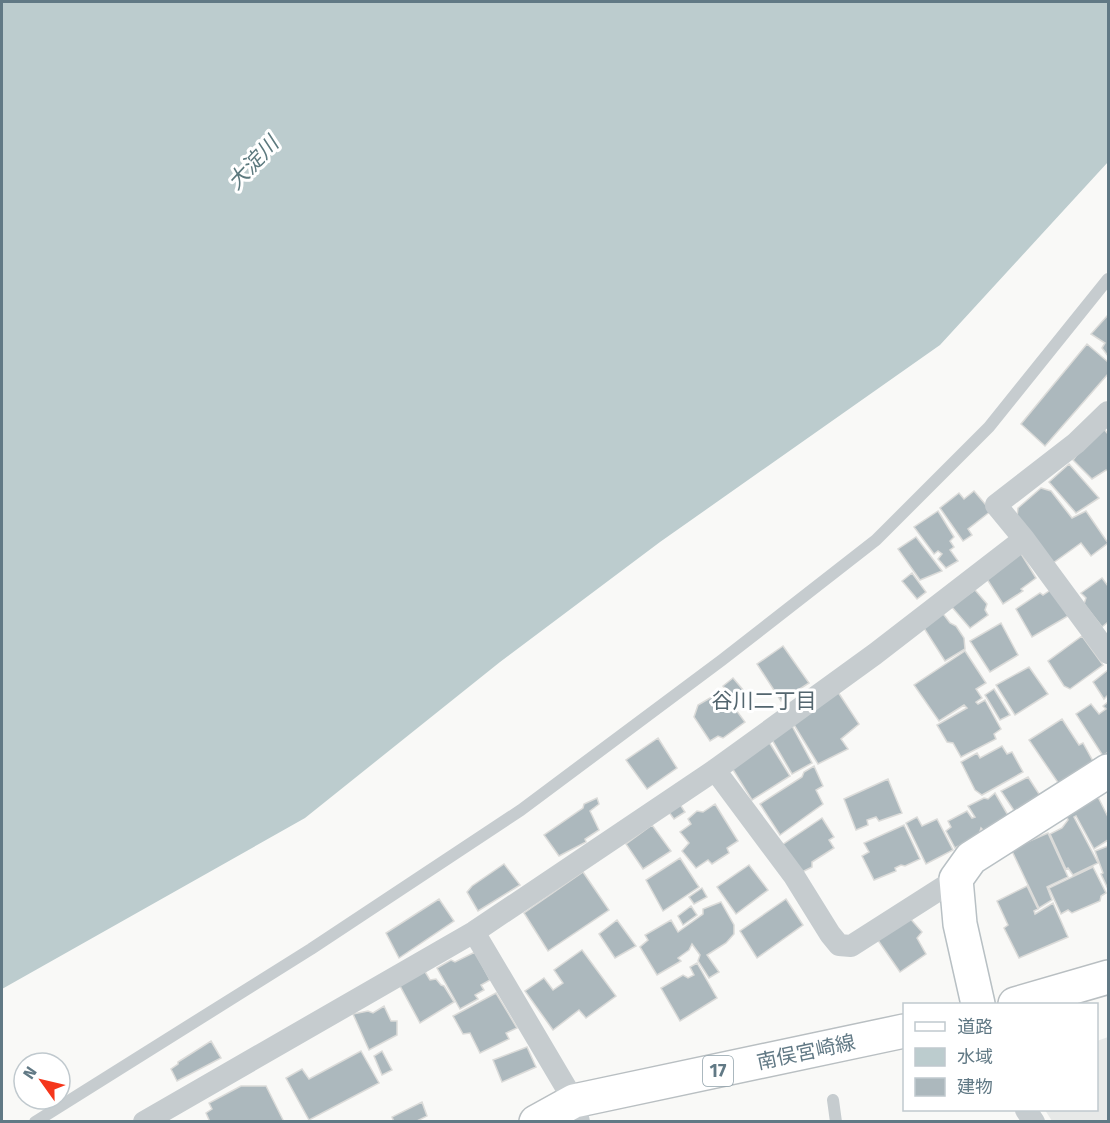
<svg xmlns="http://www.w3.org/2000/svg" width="1110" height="1123" font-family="'Fira Sans','Noto Sans JP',sans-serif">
<rect width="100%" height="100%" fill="#f9f9f7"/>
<path fill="#e7e9e8" d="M1108,1037V1121H1052L1045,1110H1096L1097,1041Z"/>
<path fill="#bcccce" d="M2,2H1108V162L940,345L660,542L500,662L305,818L2,989Z"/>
<path fill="#acb8bd" stroke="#dbdbd9" stroke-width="1.5" d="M1108,315V356L1102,348L1105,343L1091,334Z
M1087,344L1108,362V374L1045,446L1021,424Z
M1103,428L1108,434V471L1106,470L1092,479L1073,460L1082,448Z
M1069,464L1099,498L1076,513L1049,482Z
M1041,488L1051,491L1072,518L1086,511L1108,543L1091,556L1081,543L1053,563L1017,517L1018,508Z
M974,491L991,511L968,529L972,535L963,541L940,508L959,493L964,499Z
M938,511L954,537L950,541L954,547L950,550L958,561L946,568L938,559L942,554L938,551L934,554L914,527Z
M916,537L942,571L920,580L898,549Z
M1020,552L1036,578L1021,589L1023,591L1003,604L985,576Z
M912,573L926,592L917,599L902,581Z
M1102,578L1108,586V622L1102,627L1084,604L1086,598L1081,593Z
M1052,589L1068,616L1032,637L1016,609L1040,593L1043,595Z
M975,590L987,604L985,610L988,615L970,628L951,606Z
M941,611L950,623L956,626L964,638L965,649L945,661L922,625Z
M1001,623L1018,655L990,672L970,641Z
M1082,636L1103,665L1070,689L1064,686L1048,661Z
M783,646L809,683L781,701L757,664Z
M965,651L986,683L976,689L982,698L976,702L978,704L985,700L1001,729L994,734L996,739L961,757L953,743L947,742L937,725L967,708L964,705L939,721L914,685Z
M1029,667L1048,694L1015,715L996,685Z
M1108,670V695L1104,699L1093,682Z
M733,678L744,691L734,699L723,686Z
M836,689L859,724L841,739L848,749L818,764L791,720Z
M994,689L1010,715L1000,720L985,695Z
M722,691L745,722L723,738L718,736L710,741L694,717L698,705Z
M1108,702V752L1103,756L1076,714L1091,704L1099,714L1106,709L1103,706Z
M1062,719L1079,745L1083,743L1094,763L1059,784L1029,740Z
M791,724L812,763L792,774L771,738Z
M658,738L677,768L647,789L626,760Z
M769,742L790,776L752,800L732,768Z
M1002,746L1007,754L1012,752L1023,772L982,795L975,790L961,762L977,753L980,758Z
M814,766L823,786L816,790L823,804L780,835L760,804L802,777L804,772Z
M1028,777L1041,797L1015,812L1001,791Z
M888,779L902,813L879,821L876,817L867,820L868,825L856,830L844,799Z
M995,793L1009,817L984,831L981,828L979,835L955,848L946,831L951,827L948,821L967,811L972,818L975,817L968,806L984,798L988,799Z
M1098,797L1108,817V840L1094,849L1076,816L1074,817L1098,863L1073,875L1068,868L1066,869L1050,834L1062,828L1068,820L1066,815Z
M597,798L599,804L590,811L599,830L585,839L586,842L559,856L544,835L583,808L584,804Z
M679,803L685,812L674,819L668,811Z
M715,804L738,841L727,848L729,853L712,864L708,860L696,868L682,851L689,843L680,832L691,824L688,819L697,811L703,812Z
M917,817L922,826L937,819L953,850L926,864L906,823Z
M822,818L834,837L829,840L834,848L812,862V867L798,874L779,847Z
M652,825L671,851L643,869L626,844Z
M904,825L920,859L905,866L901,865L895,868L896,871L874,880L862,856L869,852L864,843Z
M1048,833L1068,877L1047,887L1052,900L1039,908L1011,849Z
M1108,846V889L1101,874L1103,873L1095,851Z
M680,858L699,887L663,911L646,880Z
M504,864L520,885L478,911L467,892L472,886Z
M749,865L768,890L736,914L717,887Z
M1093,867L1106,893L1101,896L1100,901L1072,913L1068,910L1061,914L1049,888Z
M583,872L609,910L548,951L524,913Z
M1027,886L1038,909L1034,911L1035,914L1053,903L1068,937L1019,958L1004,928L1008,925L997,901Z
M702,888L707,897L694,904L689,897Z
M439,899L454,921L399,958L386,933Z
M786,899L803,925L757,958L740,931Z
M721,902L734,925V934L726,943L707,955L719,972L709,978L698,961L700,955L692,944L689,950L678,958L681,961L657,975L640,947L648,940L645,935L671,920L678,932L703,914V909Z
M691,906L697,915L683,925L678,916Z
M908,916L922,932L917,938L926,954L900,972L875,936Z
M617,920L636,946L615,958L599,934Z
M582,950L616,996L586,1018L579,1010L553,1030L525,991L544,978L553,990L563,983L554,970Z
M475,952L490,980L481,985L484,990L475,995L478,999L460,1009L437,968L451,960L455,962Z
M697,963L717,998L680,1021L661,988L683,975L688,978L694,975L690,967Z
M424,970L430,980L436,979L441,985L444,986L454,1002L420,1023L399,984Z
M496,993L517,1028L506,1033L509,1039L480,1053L470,1033L463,1034L453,1016Z
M384,1006L391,1021H397V1035L369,1050L353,1014L368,1011L373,1013Z
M211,1041L221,1058L177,1081L171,1069L178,1064V1062Z
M527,1047L536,1067L502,1082L493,1060Z
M361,1051L379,1083L309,1120L286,1078L302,1069L309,1079Z
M382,1051L392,1070L382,1075L374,1056Z
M241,1086H266L284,1122H210L206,1113L212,1109L209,1103Z
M422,1102L427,1116L415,1122H394L392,1117Z"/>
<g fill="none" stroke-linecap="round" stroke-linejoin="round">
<defs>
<path id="secondary" d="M978,1004L960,924L956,879L971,858L1108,771"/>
<path id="primary" d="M1015,1004L1108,977
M536,1122L574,1101L904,1031"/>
</defs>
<use href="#secondary" stroke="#b8c0c4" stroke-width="36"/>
<use href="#primary" stroke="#b9bfc2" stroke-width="36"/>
<path stroke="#c6cccf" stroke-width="12" d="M833,1100L836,1122
M35,1122L311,949L521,810L722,660L876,540L989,427L1108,279"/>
<path stroke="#c6cccf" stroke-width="22" d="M1108,412L1076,443L996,505L1024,539L1108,653
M715,770L794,876L830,934L839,945L851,946L956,879
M474,932L574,1101L579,1122
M1026,1110L1034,1122
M144,1122L474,932L715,770L875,654L1024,539"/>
<use href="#secondary" stroke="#fff" stroke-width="33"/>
<use href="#primary" stroke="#fff" stroke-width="33"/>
</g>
<g text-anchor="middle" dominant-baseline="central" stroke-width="6" stroke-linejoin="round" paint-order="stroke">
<rect fill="#fff" stroke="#90a1aa" stroke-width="1.5" x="703" y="1056" width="30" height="30" rx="4.5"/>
<g font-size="18" font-weight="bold" fill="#617985">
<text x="718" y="1071">17</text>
</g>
<g font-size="20" fill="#617985" stroke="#fff">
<text transform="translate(806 1052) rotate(-12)">南俣宮崎線</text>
</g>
<g font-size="21" font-style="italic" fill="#5c797e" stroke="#fff">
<text transform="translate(253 163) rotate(-47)">大淀川</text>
</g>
<g font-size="21" fill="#54666f" stroke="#fff">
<text x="764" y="701">谷川二丁目</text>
</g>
</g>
<rect width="1110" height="1123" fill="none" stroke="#617985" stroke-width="6"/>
<rect x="903" y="1003" width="195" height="108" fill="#ffffff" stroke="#c0c9ce" stroke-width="1.5"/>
<rect x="915" y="1022" width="30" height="9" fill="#ffffff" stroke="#c0c9ce" stroke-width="1.5"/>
<text x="957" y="1033" font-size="18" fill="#617985">道路</text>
<rect x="915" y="1048" width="30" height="18" fill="#bcccce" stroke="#c0c9ce" stroke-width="1.5"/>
<text x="957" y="1063" font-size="18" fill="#617985">水域</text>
<rect x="915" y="1078" width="30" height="18" fill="#acb8bd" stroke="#c0c9ce" stroke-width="1.5"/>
<text x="957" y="1093" font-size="18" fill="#617985">建物</text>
<g transform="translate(42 1081) rotate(304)"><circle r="28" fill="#ffffff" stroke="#c0c9ce" stroke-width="1.5"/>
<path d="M0-4.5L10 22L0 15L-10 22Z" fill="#f5361b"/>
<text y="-9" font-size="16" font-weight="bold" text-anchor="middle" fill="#617985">N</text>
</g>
</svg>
